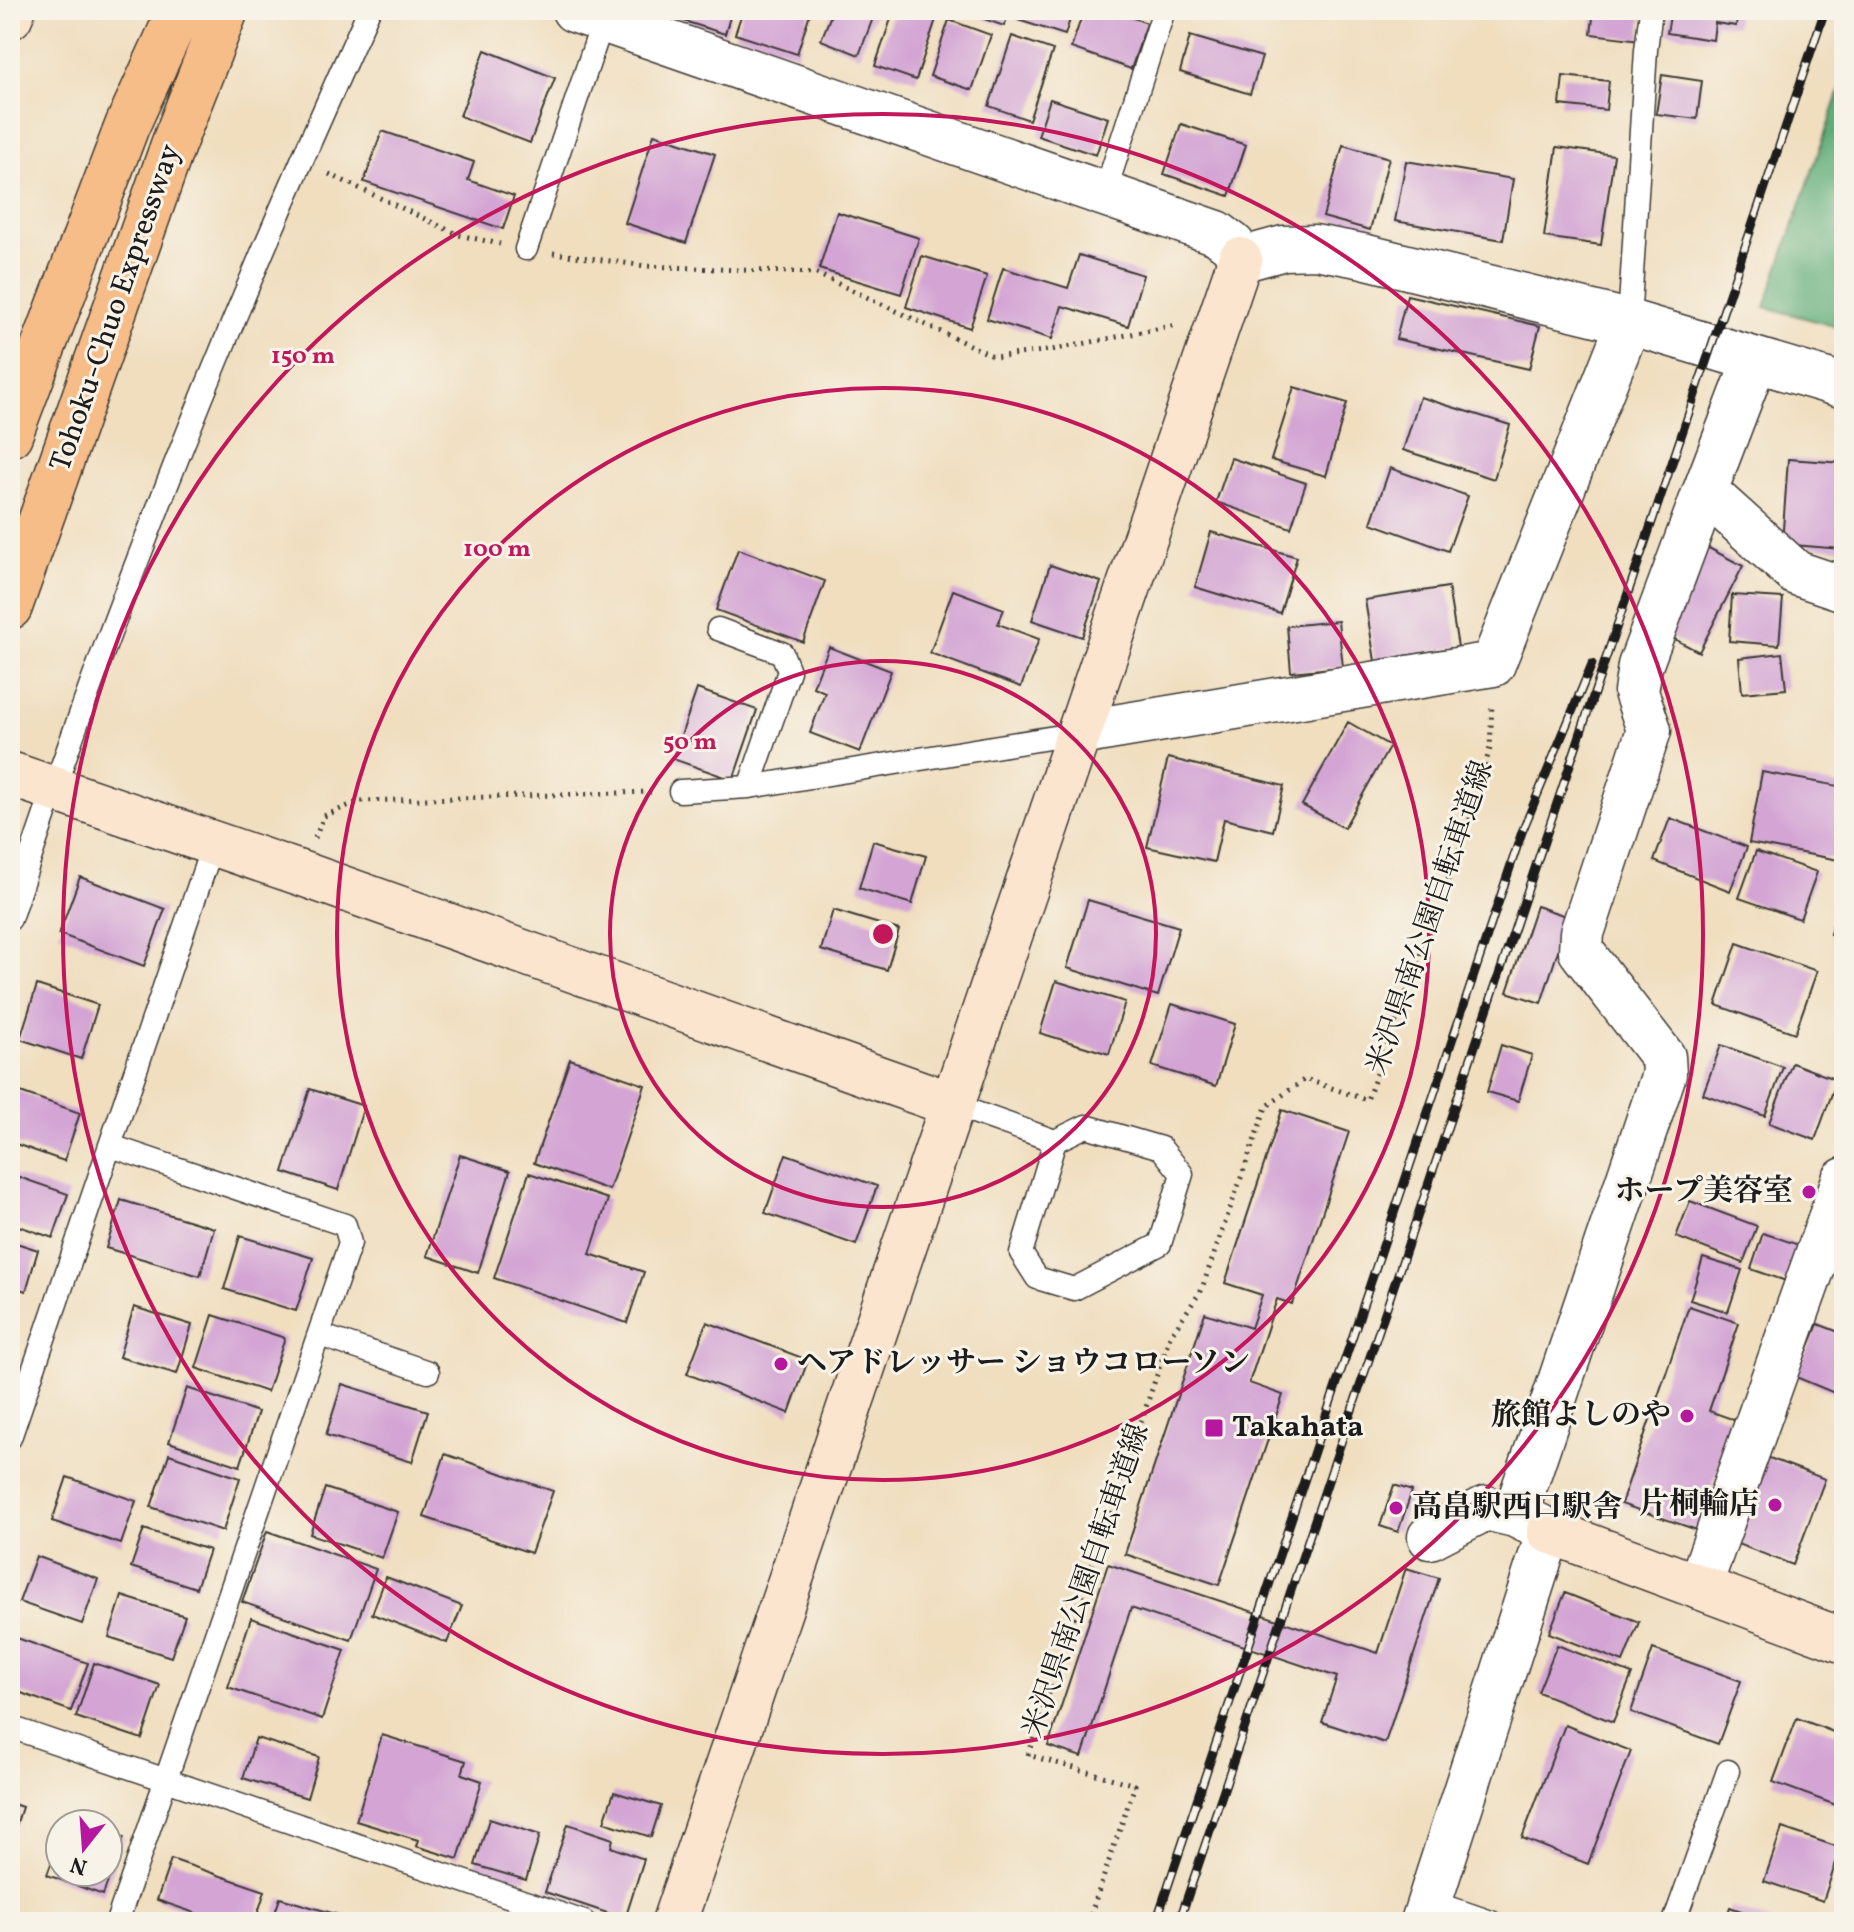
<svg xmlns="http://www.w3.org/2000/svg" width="1854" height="1932" font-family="Vollkorn,'Noto Serif JP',serif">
<rect width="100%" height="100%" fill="#f7f3e8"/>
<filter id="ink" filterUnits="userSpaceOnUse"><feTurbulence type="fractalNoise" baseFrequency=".0125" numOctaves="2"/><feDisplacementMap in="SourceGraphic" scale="16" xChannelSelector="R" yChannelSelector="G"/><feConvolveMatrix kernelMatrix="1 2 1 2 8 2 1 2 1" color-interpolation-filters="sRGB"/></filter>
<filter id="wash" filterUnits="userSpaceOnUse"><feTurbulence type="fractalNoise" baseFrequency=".006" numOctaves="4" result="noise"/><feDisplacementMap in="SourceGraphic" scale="32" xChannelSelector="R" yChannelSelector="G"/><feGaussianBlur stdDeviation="1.8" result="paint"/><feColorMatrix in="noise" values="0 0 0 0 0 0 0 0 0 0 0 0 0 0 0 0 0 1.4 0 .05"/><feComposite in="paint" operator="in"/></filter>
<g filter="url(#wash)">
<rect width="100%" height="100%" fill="#f0debf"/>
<path fill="#60ad78" stroke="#3e644a" stroke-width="2" d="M1844,79V329L1765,307Z"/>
<g id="blocks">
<path fill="#d3a4d4" d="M685,10H732L725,34L681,20Z
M743,10H811L797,54L735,34Z
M833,10H876L859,55L821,40Z
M894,10H921L937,16L916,80L875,66Z
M959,10H1010L1004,26Z
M1021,10H1073L1065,35L1018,20Z
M1084,10H1111L1147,23L1131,69L1071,48Z
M1594,10H1643L1640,40L1591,34Z
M1671,10H1738L1736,26L1715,23L1713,40L1667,33Z
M949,20L991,35L972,90L930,76Z
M1012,36L1053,50L1029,120L989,106Z
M1190,36L1262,57L1250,94L1180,72Z
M485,50L555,78L530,143L460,116Z
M1662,75L1702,81L1697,119L1656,114Z
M1563,76L1609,81L1606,110L1560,105Z
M1050,99L1108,118L1096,155L1038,136Z
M1181,124L1246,145L1229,196L1164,174Z
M382,131L474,162L468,180L514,196L503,229L364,182Z
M654,134L715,154L686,243L625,223Z
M1343,145L1389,158L1370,230L1323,217Z
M1557,147L1614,155L1601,245L1544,237Z
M1406,161L1513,179L1503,240L1395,221Z
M837,212L919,238L901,294L819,269Z
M1079,255L1143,275L1128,326L1062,306L1052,339L987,319L1003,268L1068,288Z
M922,256L987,276L970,328L906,307Z
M1407,295L1540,326L1529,369L1396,339Z
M1294,387L1347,403L1326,476L1271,460Z
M1420,397L1510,425L1494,479L1403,450Z
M1231,458L1306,483L1291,528L1216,502Z
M1788,459L1844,463L1841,549L1782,544Z
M1390,468L1468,496L1448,551L1371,523Z
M1211,532L1297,557L1280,613L1195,587Z
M1703,545L1743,566L1699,652L1659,631Z
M738,549L825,581L803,642L716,610Z
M1050,565L1101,582L1082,637L1032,620Z
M1448,587L1458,647L1375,661L1365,600Z
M953,590L1004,609L998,624L1039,639L1021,687L930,653Z
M1732,595L1783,598L1779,645L1729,641Z
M1338,621L1343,667L1291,672L1287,626Z
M829,647L891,671L860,752L810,733L825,692L813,687Z
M1782,653L1786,689L1742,693L1739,658Z
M697,689L757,710L733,780L673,759Z
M1348,722L1390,746L1344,828L1302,805Z
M1168,758L1284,786L1273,831L1224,819L1214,862L1147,847Z
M1762,772L1844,787V861L1749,843Z
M1670,818L1747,847L1730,891L1654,861Z
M873,841L926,856L912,904L859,888Z
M1756,851L1817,872L1800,919L1739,898Z
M80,877L165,909L144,966L59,934Z
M1844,887V938L1830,934Z
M1088,900L1179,927L1158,996L1067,968Z
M1536,906L1569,917L1541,1003L1507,992Z
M833,910L899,930L887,970L821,950Z
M1737,943L1817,971L1795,1033L1716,1005Z
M1056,981L1125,1002L1109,1054L1040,1033Z
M37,985L98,1005L81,1059L20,1039Z
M1172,1004L1235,1024L1216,1086L1152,1066Z
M1501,1045L1532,1055L1518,1101L1487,1092Z
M1721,1045L1783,1067L1765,1116L1703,1094Z
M570,1059L645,1085L609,1190L534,1163Z
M1792,1063L1837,1080L1815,1140L1769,1123Z
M12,1089L80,1113L64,1161L10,1142Z
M310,1089L364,1106L338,1190L283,1172Z
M1282,1110L1349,1132L1292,1304L1277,1299L1249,1383L1283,1395L1219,1585L1125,1554L1205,1313L1251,1328L1262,1295L1225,1283Z
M786,1154L877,1186L856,1245L765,1213Z
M460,1155L510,1171L478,1273L427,1256Z
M529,1173L608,1199L590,1254L644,1272L627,1323L494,1278Z
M10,1174L68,1194L53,1238L10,1223Z
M121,1200L214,1228L200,1276L106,1248Z
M1690,1201L1757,1226L1743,1263L1676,1237Z
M1763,1233L1802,1246L1789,1282L1751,1269Z
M240,1236L313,1258L296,1311L224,1289Z
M10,1241L38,1250L26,1291L10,1286Z
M1703,1258L1742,1270L1728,1312L1690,1300Z
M1689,1306L1739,1323L1709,1411L1735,1420L1697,1530L1621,1504Z
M134,1307L192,1325L177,1374L119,1357Z
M213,1315L285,1338L267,1392L196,1368Z
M707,1322L808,1360L789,1413L687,1374Z
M1818,1324L1844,1334V1397L1796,1377Z
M342,1384L428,1411L412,1462L326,1435Z
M187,1388L258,1412L240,1466L169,1442Z
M169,1454L240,1478L223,1531L151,1507Z
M445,1454L553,1491L531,1553L424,1517Z
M1764,1456L1825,1479L1793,1565L1732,1542Z
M67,1477L136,1501L121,1544L52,1521Z
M1394,1485L1412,1491L1398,1532L1380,1526Z
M325,1488L398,1512L382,1558L310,1534Z
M144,1529L209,1550L196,1588L131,1567Z
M267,1531L376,1569L351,1640L242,1602Z
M36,1556L98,1579L82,1624L19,1602Z
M1108,1564L1378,1653L1406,1568L1439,1578L1385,1743L1322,1722L1337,1677L1131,1608L1082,1757L1048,1746Z
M386,1577L462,1606L447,1643L372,1614Z
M1565,1593L1639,1622L1623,1662L1549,1633Z
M122,1596L185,1616L171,1657L109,1637Z
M251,1618L345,1650L322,1719L228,1687Z
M17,1638L88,1663L71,1711L10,1689V1659Z
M1557,1645L1632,1674L1613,1722L1538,1692Z
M1653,1649L1741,1681L1718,1744L1631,1712Z
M94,1663L160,1685L142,1739L76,1717Z
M1797,1718L1844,1736V1808L1773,1782Z
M1565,1725L1631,1751L1588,1864L1522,1838Z
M382,1735L466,1761L462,1774L482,1781L458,1859L416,1846L418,1840L356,1821Z
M256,1738L319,1757L307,1798L243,1778Z
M614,1792L661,1806L651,1837L604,1822Z
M10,1803L22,1807L11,1842H10Z
M67,1817L87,1824H65Z
M489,1819L540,1835L526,1880L475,1865Z
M568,1824L613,1839L611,1847L644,1859L625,1919L545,1892Z
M1782,1828L1841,1848L1823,1901L1764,1881Z
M108,1831L124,1837L103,1895L47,1875L60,1839V1872H108Z
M171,1859L265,1891L255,1922H221L157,1900Z
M280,1898L342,1916L340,1922H272Z
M1730,1907L1772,1922H1725Z"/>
</g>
</g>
<g filter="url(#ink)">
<use href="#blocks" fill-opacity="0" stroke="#3c3934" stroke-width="2"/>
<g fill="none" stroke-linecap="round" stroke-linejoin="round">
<defs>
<path id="lane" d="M1104,195L1164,10
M526,249L605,15
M1629,322L1646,50L1651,10
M718,629L782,653L789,671L749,787
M680,791L749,787L1079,733
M10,919C111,609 234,307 369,10
M951,1104L1055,1141L1086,1126L1161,1148L1182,1174L1160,1244L1074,1289L1037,1278L1021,1253L1055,1141
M111,1146L345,1225L350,1243L117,1922
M320,1335L428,1372
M10,1438L213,844
M10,1727L584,1922
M1430,1901L1491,1922
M1674,1922L1728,1771"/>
<path id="street" d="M574,10L1217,233L1233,245L1240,260L1284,248L1315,247L1363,256L1629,322L1844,386
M1755,360L1705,491L1796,573L1844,589
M1079,733L1493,664L1629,322
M1515,1515L1664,1074L1663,1057L1581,951L1582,933L1649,730L1636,692L1640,666L1705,491
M1699,1587L1844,1180
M1423,1922L1549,1531L1515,1515L1486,1508L1430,1537"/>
<path id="secondary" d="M10,17L13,10
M10,774L300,873L951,1104
M1549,1531L1844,1641
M674,1922L1240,260"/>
<path id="highway" d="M10,435L127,126L180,10
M10,607L173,145L226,10"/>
</defs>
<use href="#lane" stroke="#3c3934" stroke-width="25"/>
<use href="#street" stroke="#3c3934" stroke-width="47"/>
<use href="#secondary" stroke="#3c3934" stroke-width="47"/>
<use href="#highway" stroke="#3c3934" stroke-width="47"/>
<path stroke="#3c3934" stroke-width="5" stroke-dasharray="2 6" stroke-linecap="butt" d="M329,174L459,235L500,244
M553,253L646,266L815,273L995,357L1052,350L1176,325
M315,838L324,816L360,801L651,792
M1088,1922L1135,1785L1028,1755L1170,1336L1201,1291L1266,1107L1305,1079L1367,1100L1469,823L1490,748L1492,704"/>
<use href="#lane" stroke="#fff" stroke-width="22"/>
<use href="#street" stroke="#fff" stroke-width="44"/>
<use href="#secondary" stroke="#fce5cf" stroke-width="44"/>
<use href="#highway" stroke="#f7bd88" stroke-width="44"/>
<defs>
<path id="rail" d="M1156,1922L1522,832L1592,664
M1179,1922L1825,10"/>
</defs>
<use href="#rail" stroke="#1c1c1c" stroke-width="9"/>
<use href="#rail" stroke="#f7f3e8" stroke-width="6" stroke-dasharray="18" stroke-linecap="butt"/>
</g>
</g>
<g fill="none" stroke="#c2185b" stroke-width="4">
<circle cx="883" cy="934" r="273"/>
<circle cx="883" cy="934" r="546"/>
<circle cx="883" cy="934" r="820"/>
</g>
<g fill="#b5179e" stroke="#f7f3e8" stroke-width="3">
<circle cx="1809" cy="1192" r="8"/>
<circle cx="781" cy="1364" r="8"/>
<circle cx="1687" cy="1416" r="8"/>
<rect x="1204" y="1418" width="20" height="20" rx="4"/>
<circle cx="1775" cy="1505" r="8"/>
<circle cx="1396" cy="1508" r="8"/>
</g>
<g text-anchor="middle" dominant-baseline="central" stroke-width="6" stroke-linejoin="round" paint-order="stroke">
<g font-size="30" fill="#1c1c1c" stroke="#f7f3e8">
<text transform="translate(116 308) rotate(-71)">Tohoku-Chuo Expressway</text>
<text transform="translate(1431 918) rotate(-71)">米沢県南公園自転車道線</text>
<text transform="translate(1087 1581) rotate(-71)">米沢県南公園自転車道線</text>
</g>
<g font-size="30" font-weight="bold" fill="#1c1c1c" stroke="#f7f3e8" text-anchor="end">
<text x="1793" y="1192">ホープ美容室</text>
<text x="797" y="1364" text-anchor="start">ヘアドレッサー ショウコローソン</text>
<text x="1671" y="1416">旅館よしのや</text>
<text x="1232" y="1428" text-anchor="start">Takahata</text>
<text x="1759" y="1505">片桐輪店</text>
<text x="1412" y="1508" text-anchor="start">高畠駅西口駅舎</text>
</g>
</g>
<circle cx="883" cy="934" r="12" fill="#c2185b" stroke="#f7f3e8" stroke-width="4"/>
<g font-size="24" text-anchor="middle" font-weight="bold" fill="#c2185b" stroke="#f7f3e8" stroke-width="6" stroke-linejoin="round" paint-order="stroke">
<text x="303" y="363">150 m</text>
<text x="497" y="556">100 m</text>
<text x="690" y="749">50 m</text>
</g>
<rect width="1854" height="1932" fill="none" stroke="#f7f3e8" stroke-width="40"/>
<g transform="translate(84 1848) rotate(197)"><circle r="38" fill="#f7f3e8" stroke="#9f9d96" stroke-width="2"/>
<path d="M0-6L14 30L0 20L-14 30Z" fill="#b5179e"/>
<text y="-12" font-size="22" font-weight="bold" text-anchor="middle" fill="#1c1c1c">N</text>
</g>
</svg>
